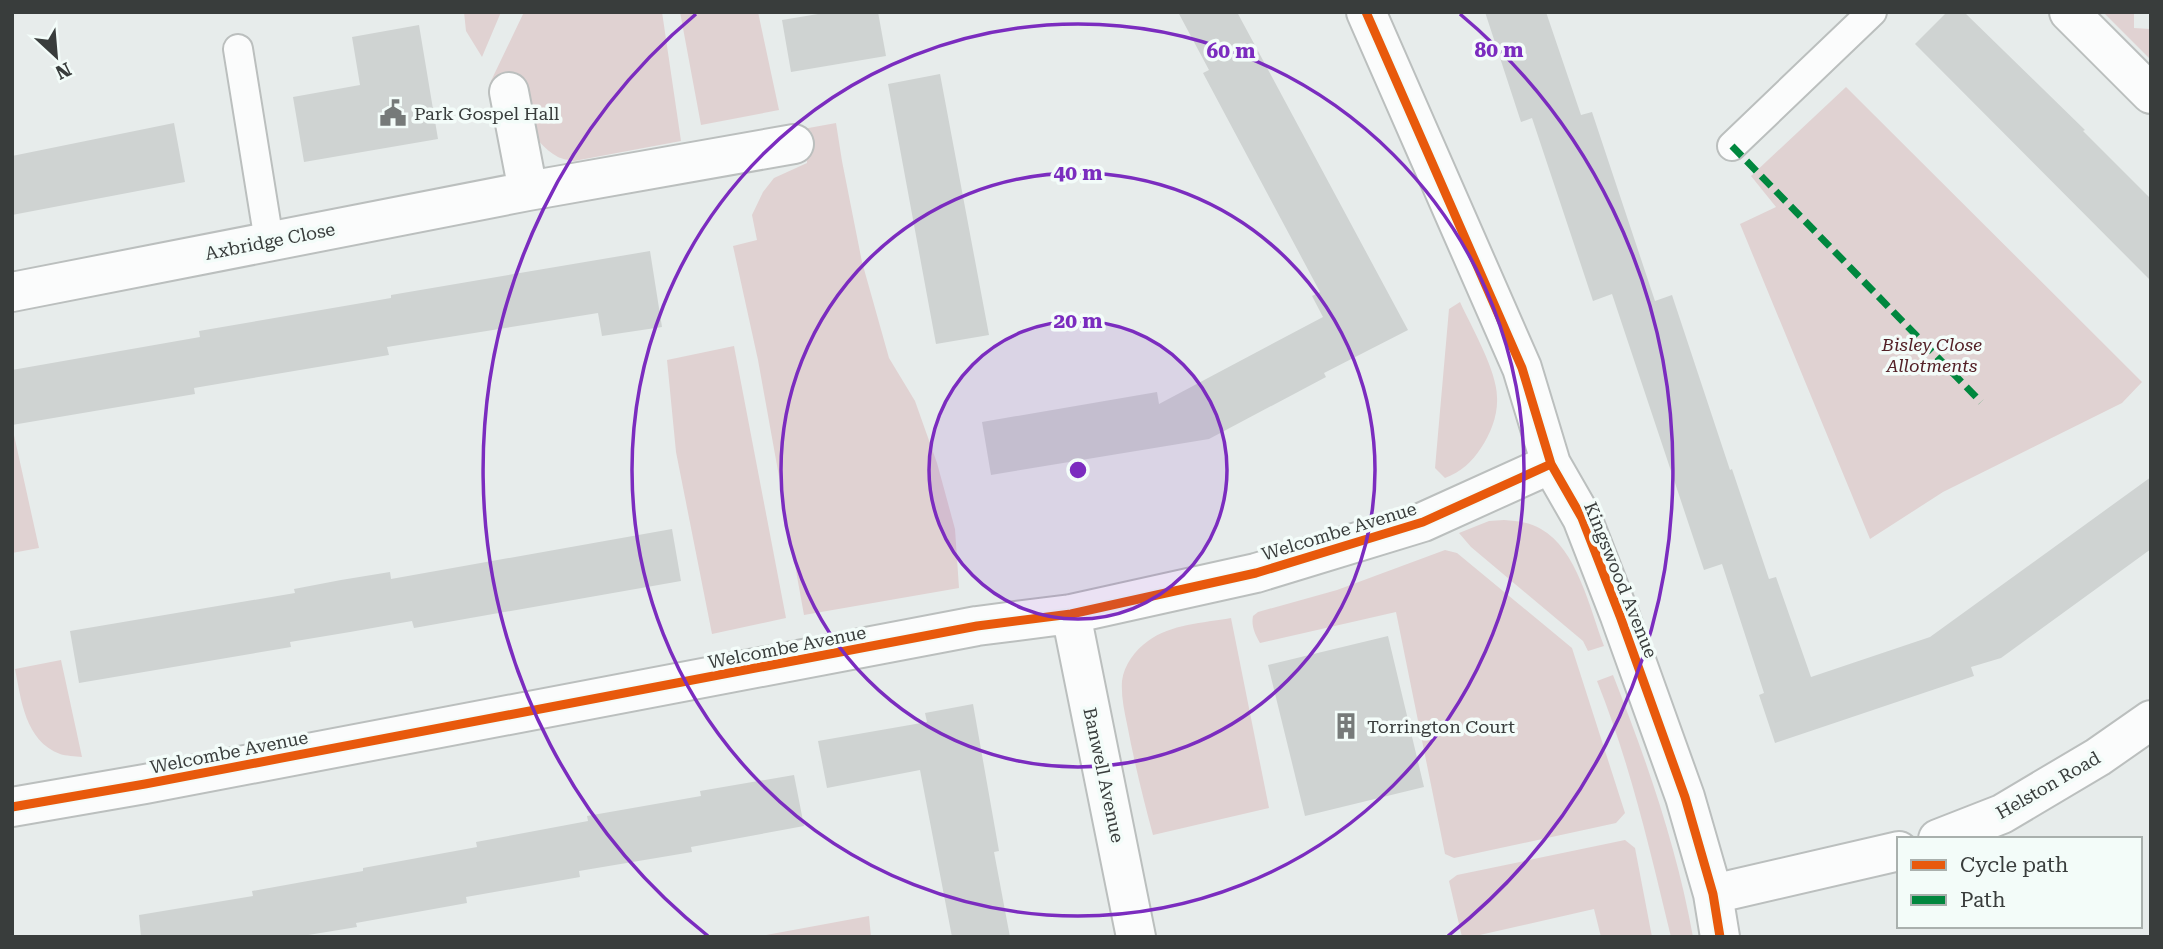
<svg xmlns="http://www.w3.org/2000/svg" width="2163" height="949" font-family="'Roboto Serif',serif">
<rect width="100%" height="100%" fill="#e7eceb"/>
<path fill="#e0d2d2" d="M464,12H501L482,57L466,31Z
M524,12H662L681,141L574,161C569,160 562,159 558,157C529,141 521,108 513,79L490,83Z
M680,12H758L779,110L701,125Z
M2103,12H2134V28L2150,29L2151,60Z
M1846,87L2142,382L2122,403L1943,492L1870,539L1740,224L1776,207L1751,176Z
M836,123L842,161L862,262L889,358L915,401L937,463L955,529L959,588L804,615L758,360L733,246L757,240L752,215L763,192L774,178L807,163L803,129Z
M1460,302C1471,326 1497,371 1497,397C1498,415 1491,433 1481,448C1472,462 1461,472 1445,478L1435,468L1449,309Z
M734,346L786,618L712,634L676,452L667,360Z
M12,426L39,548L12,553Z
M1504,520C1517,521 1529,522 1541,529C1577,549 1590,609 1604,646L1588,651L1583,641L1471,547L1459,533L1489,521Z
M1445,550L1457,553L1572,648L1625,813L1616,823L1454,858L1445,854L1396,612L1260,643C1255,634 1251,626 1253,616L1258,612L1337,590Z
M1231,618L1269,808L1153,835C1143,798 1134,761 1127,724C1124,710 1121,695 1122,681C1124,665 1135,650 1148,641C1171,624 1203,623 1231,618Z
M61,660L82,757C75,756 66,756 60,754C25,741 21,699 15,669Z
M1613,675C1646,759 1677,847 1693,937H1671C1650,850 1630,763 1597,681Z
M1625,840L1635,848L1652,937H1601L1594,909L1471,937H1462L1449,881L1457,875Z
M869,916L871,937H755Z"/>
<path fill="#cfd3d2" d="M830,12H878L886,56L791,72L782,20Z
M1178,12H1237L1408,330L1324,373L1326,377L1209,439L991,475L982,422L1157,392L1159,404L1323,317L1312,296L1320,292L1203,73L1209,70Z
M1485,12H1546L1581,115L1592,112L1655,301L1672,295L1730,470L1732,469L1769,579L1776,577L1811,677L1930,637L2151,477V549L2001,658L1971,667L1974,676L1775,743L1759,695L1764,693L1722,564L1704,570L1612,294L1593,301L1532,118L1521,122Z
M1947,12H1964L2085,130L2083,131L2151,199V281L1915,44Z
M419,25L438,139L304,162L293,97L360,85L352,37Z
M940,74L989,335L936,344L888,84Z
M174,123L185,182L12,215V156Z
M650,251L662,327L602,336L598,313L387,347L389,355L194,388L195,394L12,425V370L200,337L199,331L391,298V295Z
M672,529L681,581L414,628L412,621L350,632L290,642L291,647L79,683L70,631L295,593L294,589L341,580L390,572L391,579Z
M1388,636L1424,787L1305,816L1268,665Z
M973,704L999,851L994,852L1010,937H952L920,770L827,788L818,741L927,722L925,713Z
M794,775L804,826L691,847L692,852L579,871L580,877L466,897L467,903L356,923L357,927L296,937H141L139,915L253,896L252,891L363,871V868L477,847L476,842L588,821L587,816L701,796L700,791Z"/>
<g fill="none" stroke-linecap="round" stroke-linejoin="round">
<defs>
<path id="service" d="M238,49L269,241
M1732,146L1872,12"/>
<path id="minor" d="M1366,12L1522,368L1551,464L1582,518L1620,616L1685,797L1713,894L1720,937
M2069,12L2151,94
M509,92L528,191
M12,292L528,191L794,144
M1071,614L1136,937
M12,807L145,784L977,626L1071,614L1256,573L1423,522L1551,464
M1938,839L2002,814L2098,757L2151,720
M1713,894L1899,851"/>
</defs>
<use href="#service" stroke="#bbbfbe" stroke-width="32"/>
<use href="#minor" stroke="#bbbfbe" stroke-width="42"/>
<use href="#service" stroke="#fbfcfc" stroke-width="28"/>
<use href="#minor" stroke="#fbfcfc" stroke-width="38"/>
<path stroke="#00873e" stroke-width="7" stroke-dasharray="14 7" stroke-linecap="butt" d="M1732,146L1981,402"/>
<defs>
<path id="cycleway" d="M1366,12L1522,368L1551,464L1582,518L1620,616L1685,797L1713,894L1720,937
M12,807L145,784L977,626L1071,614L1256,573L1423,522L1551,464"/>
</defs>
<use href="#cycleway" stroke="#f3fcf9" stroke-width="13"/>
<use href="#cycleway" stroke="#e8590c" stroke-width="9"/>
</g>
<circle cx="1078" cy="470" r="149" fill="#7b2cbf" fill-opacity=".12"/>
<g fill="none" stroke="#7b2cbf" stroke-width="3.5">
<circle cx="1078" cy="470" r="149"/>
<circle cx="1078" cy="470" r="297"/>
<circle cx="1078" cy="470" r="446"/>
<path d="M708 936A595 595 0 0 1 696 14M1460 14A595 595 0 0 1 1448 936"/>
</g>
<defs>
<symbol id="civic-bare" viewBox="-9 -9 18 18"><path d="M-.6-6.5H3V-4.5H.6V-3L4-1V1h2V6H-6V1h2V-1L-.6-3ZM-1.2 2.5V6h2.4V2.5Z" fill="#767a79" stroke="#f3fcf9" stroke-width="2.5" paint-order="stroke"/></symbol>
<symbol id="building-bare" viewBox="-9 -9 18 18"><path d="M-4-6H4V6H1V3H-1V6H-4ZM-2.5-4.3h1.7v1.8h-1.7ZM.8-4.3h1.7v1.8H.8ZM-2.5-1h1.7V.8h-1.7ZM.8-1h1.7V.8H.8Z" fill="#767a79" stroke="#f3fcf9" stroke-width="2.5" paint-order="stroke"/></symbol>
</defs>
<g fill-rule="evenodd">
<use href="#civic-bare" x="374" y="94" width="38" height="38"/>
<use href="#building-bare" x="1327" y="707" width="38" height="38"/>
</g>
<g text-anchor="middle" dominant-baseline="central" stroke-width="7" stroke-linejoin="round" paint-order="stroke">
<g font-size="18" fill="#393d3c" stroke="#f3fcf9" text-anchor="start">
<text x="414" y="113">Park Gospel Hall</text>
<text x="1367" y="726">Torrington Court</text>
</g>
<g font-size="18" fill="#393d3c" stroke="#f3fcf9">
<text transform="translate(270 241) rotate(-11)">Axbridge Close</text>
<text transform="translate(1339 531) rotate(-17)">Welcombe Avenue</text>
<text transform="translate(1621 580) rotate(68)">Kingswood Avenue</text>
<text transform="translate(787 647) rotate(-11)">Welcombe Avenue</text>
<text transform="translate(229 752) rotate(-11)">Welcombe Avenue</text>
<text transform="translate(1104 775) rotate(78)">Banwell Avenue</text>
<text transform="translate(2048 785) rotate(-30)">Helston Road</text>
</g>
<g font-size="18" font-style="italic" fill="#542127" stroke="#f3fcf9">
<text x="1932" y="344">Bisley Close<tspan x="1932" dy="21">Allotments</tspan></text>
</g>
</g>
<circle cx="1078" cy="470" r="10" fill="#7b2cbf" stroke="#f3fcf9" stroke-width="3.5"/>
<g font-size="21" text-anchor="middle" font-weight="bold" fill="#7b2cbf" stroke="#f3fcf9" stroke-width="7" stroke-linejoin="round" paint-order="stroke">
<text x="1499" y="57">80 m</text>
<text x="1231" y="58">60 m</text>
<text x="1078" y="180">40 m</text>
<text x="1078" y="328">20 m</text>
</g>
<rect width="2163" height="949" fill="none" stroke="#393d3c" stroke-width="28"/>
<rect x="1897" y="837" width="245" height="91" fill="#f3fcf9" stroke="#a9b0ad" stroke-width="2"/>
<rect x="1911" y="860" width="35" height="10" fill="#e8590c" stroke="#a9b0ad" stroke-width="2"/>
<text x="1960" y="872" font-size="21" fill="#393d3c">Cycle path</text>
<rect x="1911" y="895" width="35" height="10" fill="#00873e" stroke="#a9b0ad" stroke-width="2"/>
<text x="1960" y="907" font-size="21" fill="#393d3c">Path</text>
<g transform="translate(56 56) rotate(154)" stroke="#f3fcf9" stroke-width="5" paint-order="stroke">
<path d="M0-5L12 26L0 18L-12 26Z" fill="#393d3c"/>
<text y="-10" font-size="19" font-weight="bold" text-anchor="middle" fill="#393d3c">N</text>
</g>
</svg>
